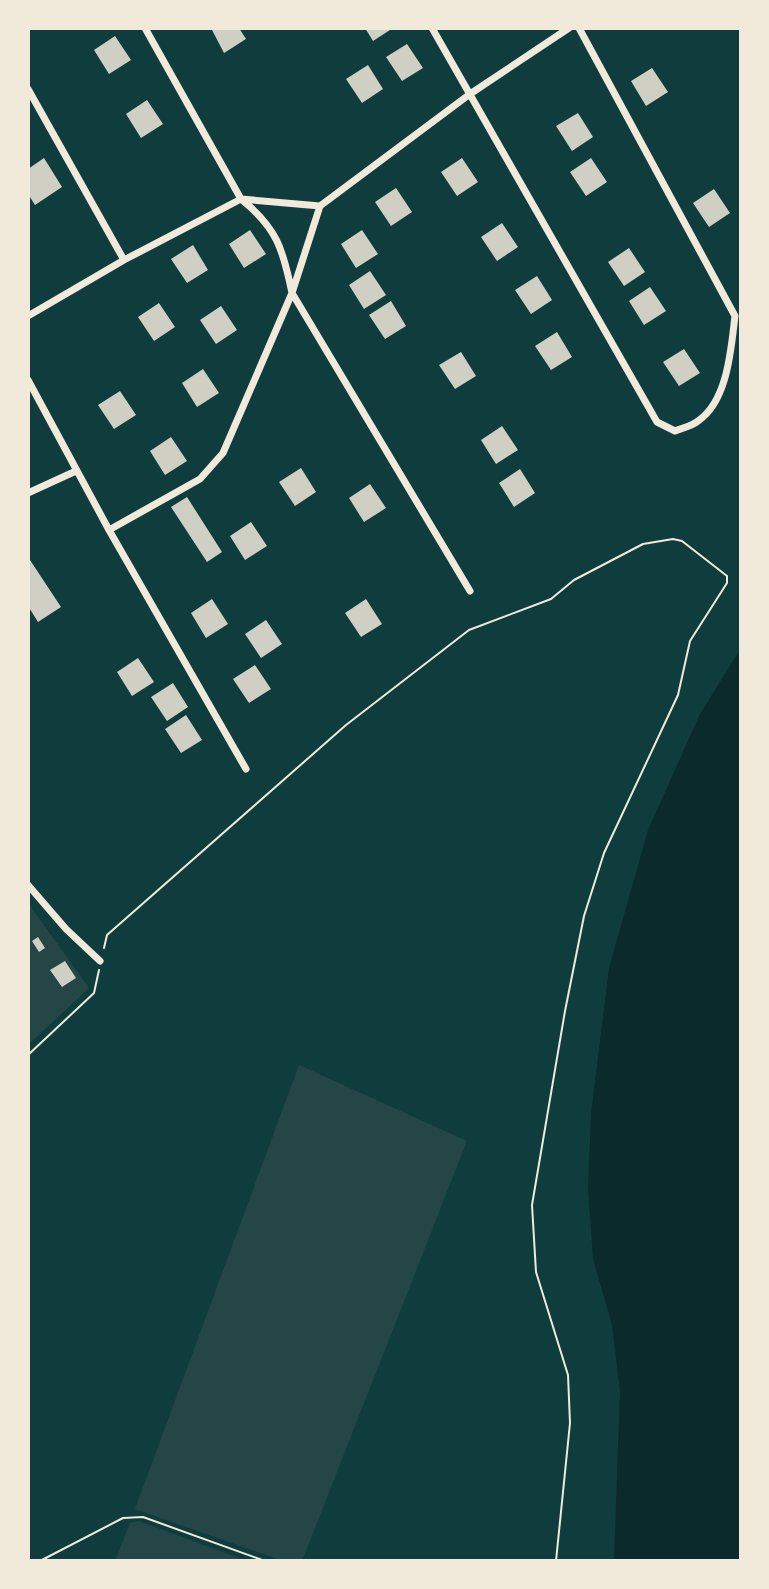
<svg xmlns="http://www.w3.org/2000/svg" width="769" height="1589" font-family="Lora,serif">
<rect width="100%" height="100%" fill="#0f3d3e"/>
<path fill="#244646" d="M28,903L89,988L28,1045Z
M299,1065L467,1141L302,1561H283L135,1509Z
M139,1521L247,1561H115L130,1523Z"/>
<path fill="#0a2a2b" d="M741,648V1561H614L620,1391L612,1325L593,1259L588,1187L591,1114L609,968L648,830L700,714Z"/>
<path fill="#cfcfc3" d="M211,28H239L246,39L224,53Z
M365,28H393L373,41Z
M115,36L131,60L109,74L94,50Z
M407,44L423,68L402,81L386,57Z
M368,65L383,89L362,103L346,79Z
M652,68L668,92L646,106L631,81Z
M147,100L163,124L141,138L126,114Z
M578,113L593,137L572,151L556,126Z
M44,158L62,187L35,205L28,194V169Z
M462,158L478,182L457,196L441,172Z
M591,158L607,182L586,196L570,172Z
M396,188L412,212L391,226L375,202Z
M714,189L730,213L709,227L693,203Z
M502,223L518,247L497,261L481,237Z
M250,230L266,254L244,268L229,244Z
M362,230L378,254L356,268L341,244Z
M193,245L208,270L187,283L171,259Z
M629,248L645,272L624,286L608,262Z
M370,271L386,295L364,309L349,285Z
M537,276L552,300L531,314L515,290Z
M650,287L666,311L644,325L629,301Z
M391,301L406,326L385,339L369,315Z
M159,303L175,327L154,341L138,317Z
M221,306L237,330L216,344L200,320Z
M557,332L572,357L551,370L535,346Z
M684,349L700,373L679,386L663,362Z
M461,352L476,376L455,389L439,365Z
M203,369L219,393L197,407L182,383Z
M120,391L136,415L114,429L98,405Z
M502,426L518,450L496,464L481,440Z
M171,437L187,461L165,475L150,451Z
M301,468L316,492L295,506L279,482Z
M520,469L535,493L514,507L499,483Z
M370,484L386,508L364,522L349,498Z
M187,497L222,552L207,562L171,507Z
M251,522L267,546L245,560L230,536Z
M28,557L61,607L38,622L28,606Z
M212,599L228,624L206,638L191,613Z
M366,599L382,624L361,637L345,613Z
M266,620L282,644L261,658L245,634Z
M138,658L154,682L132,696L117,672Z
M255,665L271,689L249,703L233,679Z
M173,683L188,707L167,721L151,697Z
M186,715L202,740L181,753L165,729Z
M38,937L45,948L39,952L32,941Z
M65,961L76,978L62,987L50,970Z"/>
<g fill="none" stroke-linecap="round" stroke-linejoin="round">
<path stroke="#f1e9da" stroke-width="2" d="M104,948L107,935L346,725L469,630L551,599L574,580L643,544L673,539L682,541L727,576V583L690,641L678,695L604,853L584,916L565,1011L532,1205L536,1272L568,1375L570,1423L556,1561
M28,1055L94,993L99,970
M40,1561L123,1518L143,1517L265,1561"/>
<path stroke="#f1e9da" stroke-width="7" d="M145,28L241,199C277,228 283,249 292,293L470,591
M432,28L657,422L675,431C682,428 692,426 698,421C728,401 731,348 735,316L579,28
M28,89L124,260
M28,316L124,260L241,199L320,206
M28,380L109,530L246,769
M28,493L76,471
M109,530L200,479L223,453L292,293L320,206L470,94L569,28
M28,885L66,929L100,961"/>
</g>
<rect width="769" height="1589" fill="none" stroke="#f1e9da" stroke-width="60"/>
</svg>
